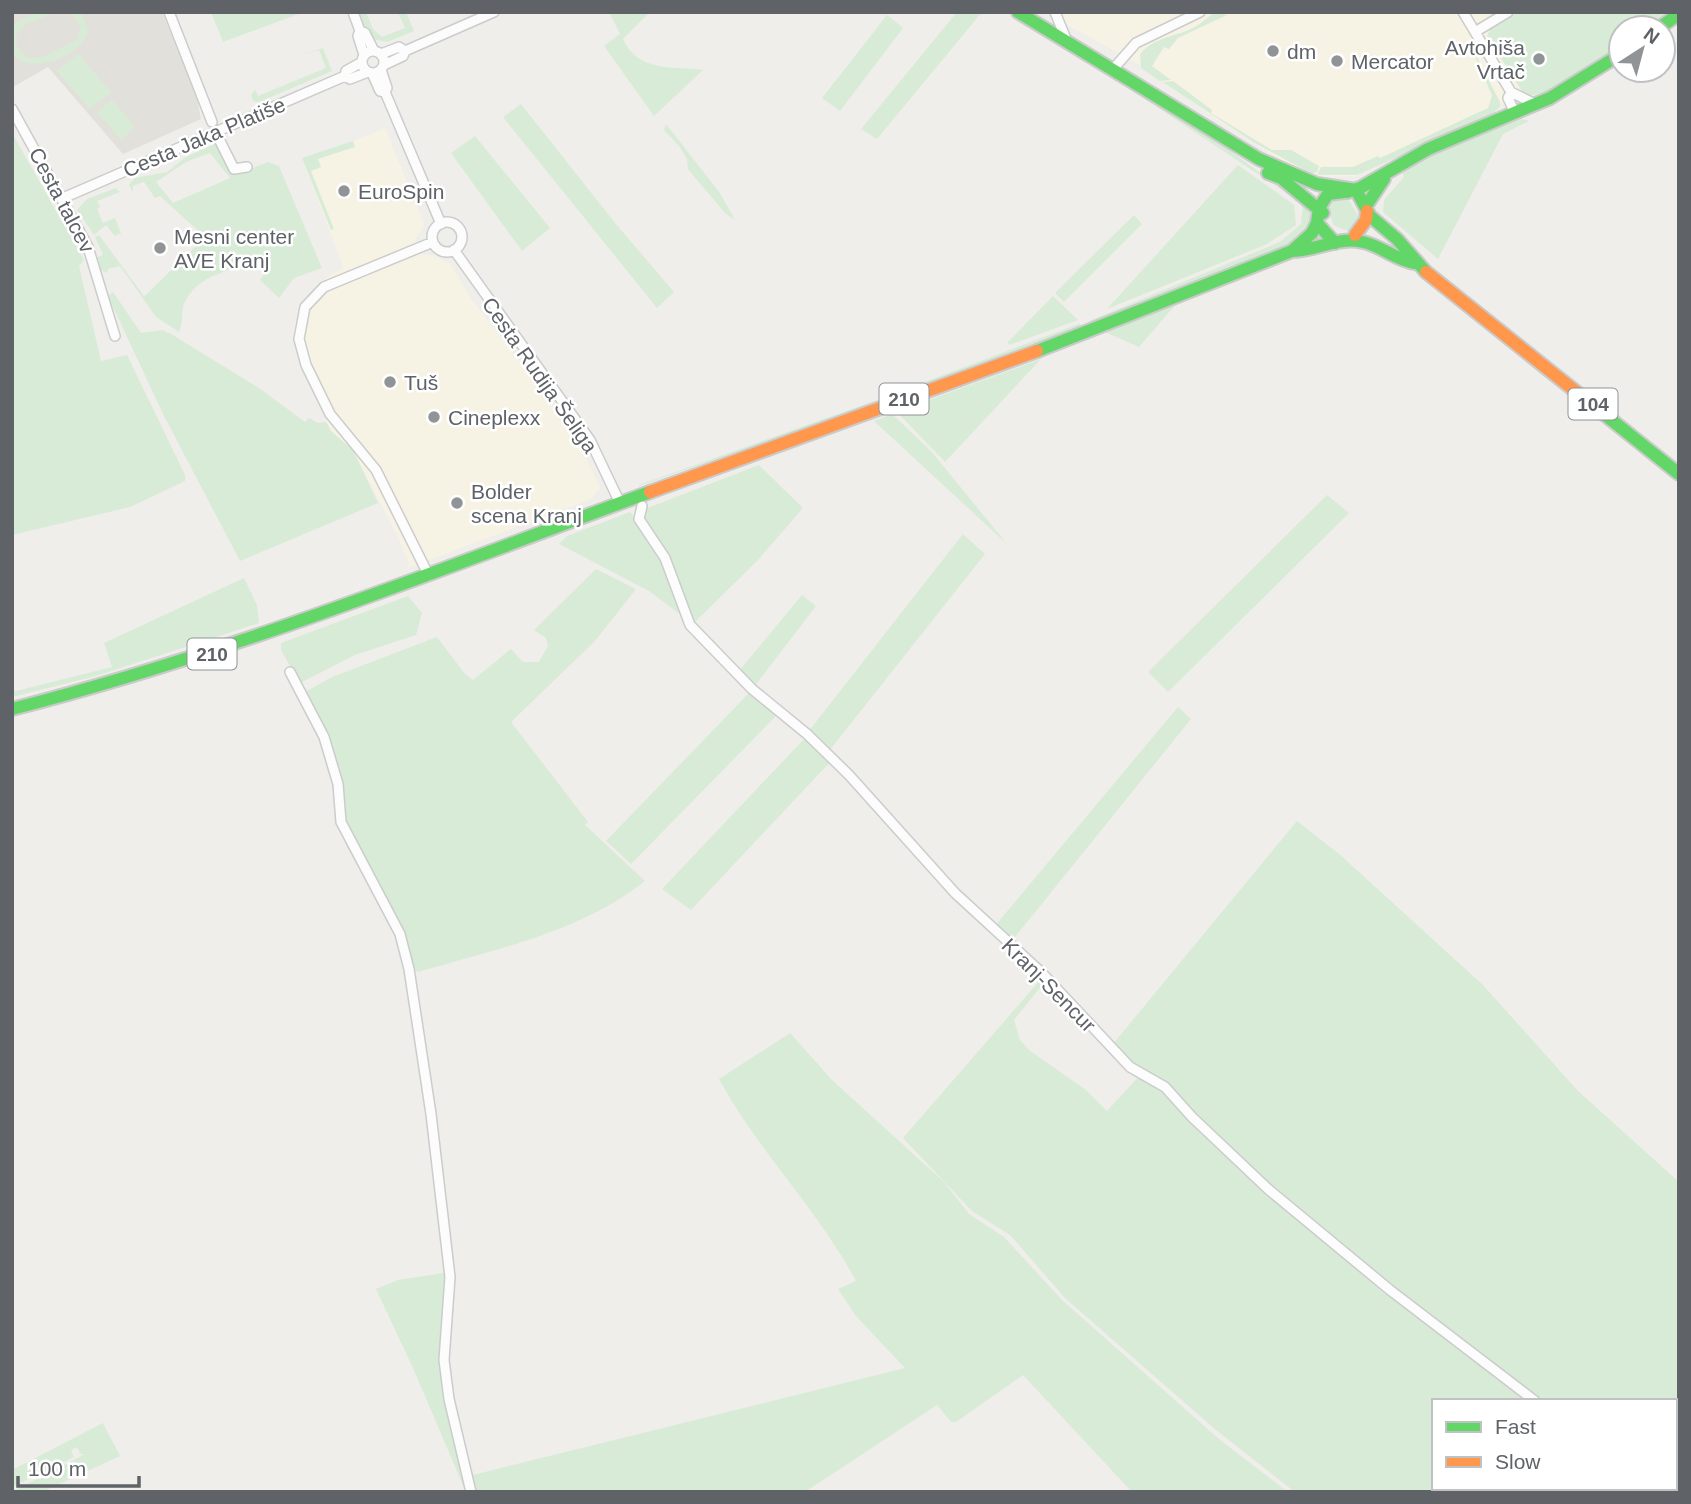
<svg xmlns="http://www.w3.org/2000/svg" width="1691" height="1504" font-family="Helvetica,sans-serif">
<rect width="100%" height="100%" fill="#efeeea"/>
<path fill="#f7f3e4" d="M1044,12H1519L1491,29L1487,36L1522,91L1502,102L1497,109L1356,176L1321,177L1283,161L1216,119L1142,66Z
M385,128L424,225L415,239L421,254L435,256L450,264L472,300L557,411L580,446L600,488L591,499L407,568L409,563L397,535L353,450L331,431L301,366L295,345L294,326L306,297L329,276L344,268L302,158L327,152Z"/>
<path fill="#e2e0da" d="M12,12H162L197,98L201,119L123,154L48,67L13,87Z"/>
<path fill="#d8ebd6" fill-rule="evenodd" d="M40,12H56L26,24L16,35L17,47L28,58L43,57L77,40L81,26L70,12H81L88,31C82,57 30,76 12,53V24Z
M211,12H304L223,42Z
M359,12H366L373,29L382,37L405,28L398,12H406L414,31L387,42L369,38Z
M609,12H650L623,39C638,72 670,66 703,70L654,116L604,46L620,34Z
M957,12H982L877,139L861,129Z
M1215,12L1227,15L1178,38L1169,49L1164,47L1152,66L1171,80L1160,81L1141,68L1140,54C1153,38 1173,37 1191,29C1200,25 1207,18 1215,12Z
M1519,12H1673L1650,28H1621V49L1558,88L1530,96L1522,91L1487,36L1490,29Z
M887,15L903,28L840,111L822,98Z
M1470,44L1500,102V107L1489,117L1357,175H1317L1321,167H1353L1378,156L1380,158L1488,108L1492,96L1476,58L1468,53Z
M323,48L332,71L259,102L253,101L251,95L255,90L258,96L326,68L319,50L302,55Z
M78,54L111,92L90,109L57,71Z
M1173,81L1212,110L1211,113L1272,150H1291L1319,166L1317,172L1312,174L1253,142L1163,82Z
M1136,89L1195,125L1296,199L1134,92Z
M112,100L135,127L121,140L97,112Z
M521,104L615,223L674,292L657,308L503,117Z
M1522,119L1529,121L1503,134L1438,259L1383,212L1384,200L1404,177L1402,171L1442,149Z
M666,124L720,193L735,220L725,213L697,180L688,169L687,159L679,146L664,130Z
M12,133L84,260L79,266L101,361L127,355L185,475V481L130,507L12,535Z
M475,136L550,228L522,251L451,153Z
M353,141L355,147L318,159L321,167L311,171L334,229L331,230L302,158Z
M217,143L230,170L243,172L268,162L279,166L322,268L294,278L279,298L260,280L267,270L264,262L248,257C226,277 202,272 186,300C180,309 184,321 179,332L156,317L120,266L108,269L107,273L101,270L97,257L103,255L95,237L99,235L144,296L147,294L205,237L160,196L155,198L144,182L133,186V192L129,185L135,178L167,172L186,157ZM210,153L230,178L173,203L156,182L186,162Z
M1238,165L1294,205L1296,225L1267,244L1107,309Z
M116,188L120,192L97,201L100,207L97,209L103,223L115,218L121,233L115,236L106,225L94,235L77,210L87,199Z
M1347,197L1361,220L1354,229L1347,231L1333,225L1327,201Z
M1303,205L1311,215L1312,224L1296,242L1216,276L1097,321H1089L1280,242L1301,224Z
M1134,215L1142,224L1064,302L1055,293Z
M113,292L141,333L162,330L171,334L259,388L305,422L309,418L318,423L326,422L331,431L353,450L378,503L240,561L163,414L108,296Z
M1053,296L1078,320L1009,345L1007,343Z
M1177,303L1139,347L1107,333V332Z
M1081,323L1078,328L893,397L882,398Z
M1041,359L945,462L899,414V411Z
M877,400L875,404L639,486V485Z
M892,414L931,451L1007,544L874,421Z
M759,465L803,508L757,561L693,624L641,519L645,509Z
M1327,495L1349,513L1168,692L1148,672Z
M630,512L658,550L685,618L649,591L559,544L567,536Z
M963,534L985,554L829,751L808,732Z
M596,569L636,589L595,641L511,722L588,822L585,825L645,881C581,932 496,949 418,972L411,967L390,922L347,847L340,824L336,785L305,692L332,677L437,637L465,674L473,680L511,649L523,662H539L548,646L546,638L534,630Z
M244,578L257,605L259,623L96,676L12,697V692L112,667L104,643Z
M802,595L816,606L754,687L739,671Z
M408,596L422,613L416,635L355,655L300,683L281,650V643Z
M751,691L778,714L631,864L606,841Z
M1178,707L1191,719L1011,942L994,927Z
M806,737L832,760L691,910L662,889Z
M1297,821L1338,853L1483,985L1578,1091L1679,1182V1492H1295L1216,1430L1065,1298L1010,1235L972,1211L903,1138L1041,979L1043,984L1014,1020L1020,1040L1029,1050L1086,1090L1107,1111L1140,1075V1069L1113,1044ZM1434,1401H1675V1488H1434Z
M790,1033L832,1080L944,1182L969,1214L1004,1237L1062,1300L1220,1440L1288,1492H1132L1023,1375L956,1422H951L937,1405L805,1492H473L469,1476L905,1368L856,1316L838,1289L856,1281C817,1208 758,1151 719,1079Z
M443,1273L449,1277L442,1367L465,1490L413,1368L376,1289L398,1280Z
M103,1423L120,1456L42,1492H12L85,1454H80L77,1447L71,1450L74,1457L12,1487V1470Z"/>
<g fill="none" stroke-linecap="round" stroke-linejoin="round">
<defs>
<path id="street" d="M169,12L212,122
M353,12L360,31L365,33L374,51
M1055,12L1066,39
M1463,12L1511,92L1535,104
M360,31L358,36L364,55
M1475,32L1508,12
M362 62a11 11 0 1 1 22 0a11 11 0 1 1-22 0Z
M381,54L399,47L405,51
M384,65L403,56L405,51L494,12
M1114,68L1136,43L1200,12
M381,70L387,88L385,92
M372,73L380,91L385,92L441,224
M345,76L346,71L362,62
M1511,92L1508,98L1515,113
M12,109L88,247L115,336
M220,141L234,169L247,167
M63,198L345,76L350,79L368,72
M432 237a15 15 0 1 1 30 0a15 15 0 1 1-30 0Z
M454,250L590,440L620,503
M642,506L639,519L665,558L690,625L752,689L807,734L849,775L955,893L1042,973L1130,1067L1165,1087L1192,1117L1268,1189L1390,1290L1535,1401
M429,576L376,470L330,414L306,365L299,339L305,307L324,287L433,242
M290,672L324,737L338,784L341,822L400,934L409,969L431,1114L450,1277L444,1360L449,1399L471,1492
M1631,1488L1635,1492"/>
<path id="fast" d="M1018,12L1259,159L1317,184L1356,190L1370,216L1397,239L1426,272
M1659,28L1679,14
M1268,173L1281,178L1323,213
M1347,192L1360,188L1428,149L1550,98L1621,54
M1366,206L1384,179
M1335,243L1317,223L1319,208L1328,194L1344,192
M1292,251L1312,233L1317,223
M1037,351L1292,251C1316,251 1338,236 1363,242C1382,246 1395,260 1415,263
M1594,406L1679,474
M12,709C231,653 439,570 650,492"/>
<path id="slow" d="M1355,235L1366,220L1367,211
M1426,272L1594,406
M650,492L1037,351"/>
</defs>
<use href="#street" stroke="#cbcccc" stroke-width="12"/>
<use href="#fast" stroke="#cacacb" stroke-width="16"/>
<use href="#slow" stroke="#cacacb" stroke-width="16"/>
<use href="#street" stroke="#fdfcfc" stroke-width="9"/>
<use href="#fast" stroke="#63d668" stroke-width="12"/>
<use href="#slow" stroke="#ff974d" stroke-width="12"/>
</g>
<g fill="#919496" stroke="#fff" stroke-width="2.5">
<circle cx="1273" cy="51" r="7"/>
<circle cx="1539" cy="59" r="7"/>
<circle cx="1337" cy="61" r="7"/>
<circle cx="344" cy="191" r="7"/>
<circle cx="160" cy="248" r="7"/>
<circle cx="390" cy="382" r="7"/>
<circle cx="434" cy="417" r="7"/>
<circle cx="457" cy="503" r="7"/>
</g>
<g text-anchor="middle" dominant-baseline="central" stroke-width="5" stroke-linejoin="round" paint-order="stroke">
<g fill="#fff" stroke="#8f9295" stroke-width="2">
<rect x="879.5" y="383.5" width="49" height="31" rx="5"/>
<rect x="1568.5" y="388.5" width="49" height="31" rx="5"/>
<rect x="187.5" y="638.5" width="49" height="31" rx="5"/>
</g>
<g font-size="19" font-weight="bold" fill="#5f6368">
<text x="904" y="399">210</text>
<text x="1593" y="404">104</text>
<text x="212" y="654">210</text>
</g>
<g font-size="21" fill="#5f6368" stroke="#fff" text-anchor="start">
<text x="1525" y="47" text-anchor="end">Avtohiša<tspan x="1525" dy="24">Vrtač</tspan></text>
<text x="1287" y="51">dm</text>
<text x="1351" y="61">Mercator</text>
<text x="358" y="191">EuroSpin</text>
<text x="174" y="236">Mesni center<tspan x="174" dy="24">AVE Kranj</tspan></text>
<text x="404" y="382">Tuš</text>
<text x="448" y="417">Cineplexx</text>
<text x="471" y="491">Bolder<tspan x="471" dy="24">scena Kranj</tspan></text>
</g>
<g font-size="21" fill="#5f6368" stroke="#fff">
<text transform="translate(204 137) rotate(-23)">Cesta Jaka Platiše</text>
<text transform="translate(62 200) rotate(62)">Cesta talcev</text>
<text transform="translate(540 375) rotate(55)">Cesta Rudija Šeliga</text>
<text transform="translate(1049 985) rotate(45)">Kranj-Sencur</text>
</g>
</g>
<rect width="1691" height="1504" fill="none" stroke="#5f6368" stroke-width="28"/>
<rect x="1432" y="1399" width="245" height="91" fill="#ffffff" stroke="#bfc1c3" stroke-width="2"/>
<rect x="1446" y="1422" width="35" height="10" fill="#63d668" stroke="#bfc1c3" stroke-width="2"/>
<text x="1495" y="1434" font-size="21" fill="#5f6368">Fast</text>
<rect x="1446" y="1457" width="35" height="10" fill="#ff974d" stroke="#bfc1c3" stroke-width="2"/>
<text x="1495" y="1469" font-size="21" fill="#5f6368">Slow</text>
<g transform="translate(1642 49) rotate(36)"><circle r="33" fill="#ffffff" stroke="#bfc1c3" stroke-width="2"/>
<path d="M0-5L12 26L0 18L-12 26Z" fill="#919496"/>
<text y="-10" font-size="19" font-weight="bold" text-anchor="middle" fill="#5f6368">N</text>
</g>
<path d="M18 1476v10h121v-10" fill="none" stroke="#5f6368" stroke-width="3.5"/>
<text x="28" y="1476" font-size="21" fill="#5f6368" stroke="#ffffff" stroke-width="5" paint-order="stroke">100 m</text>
</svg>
